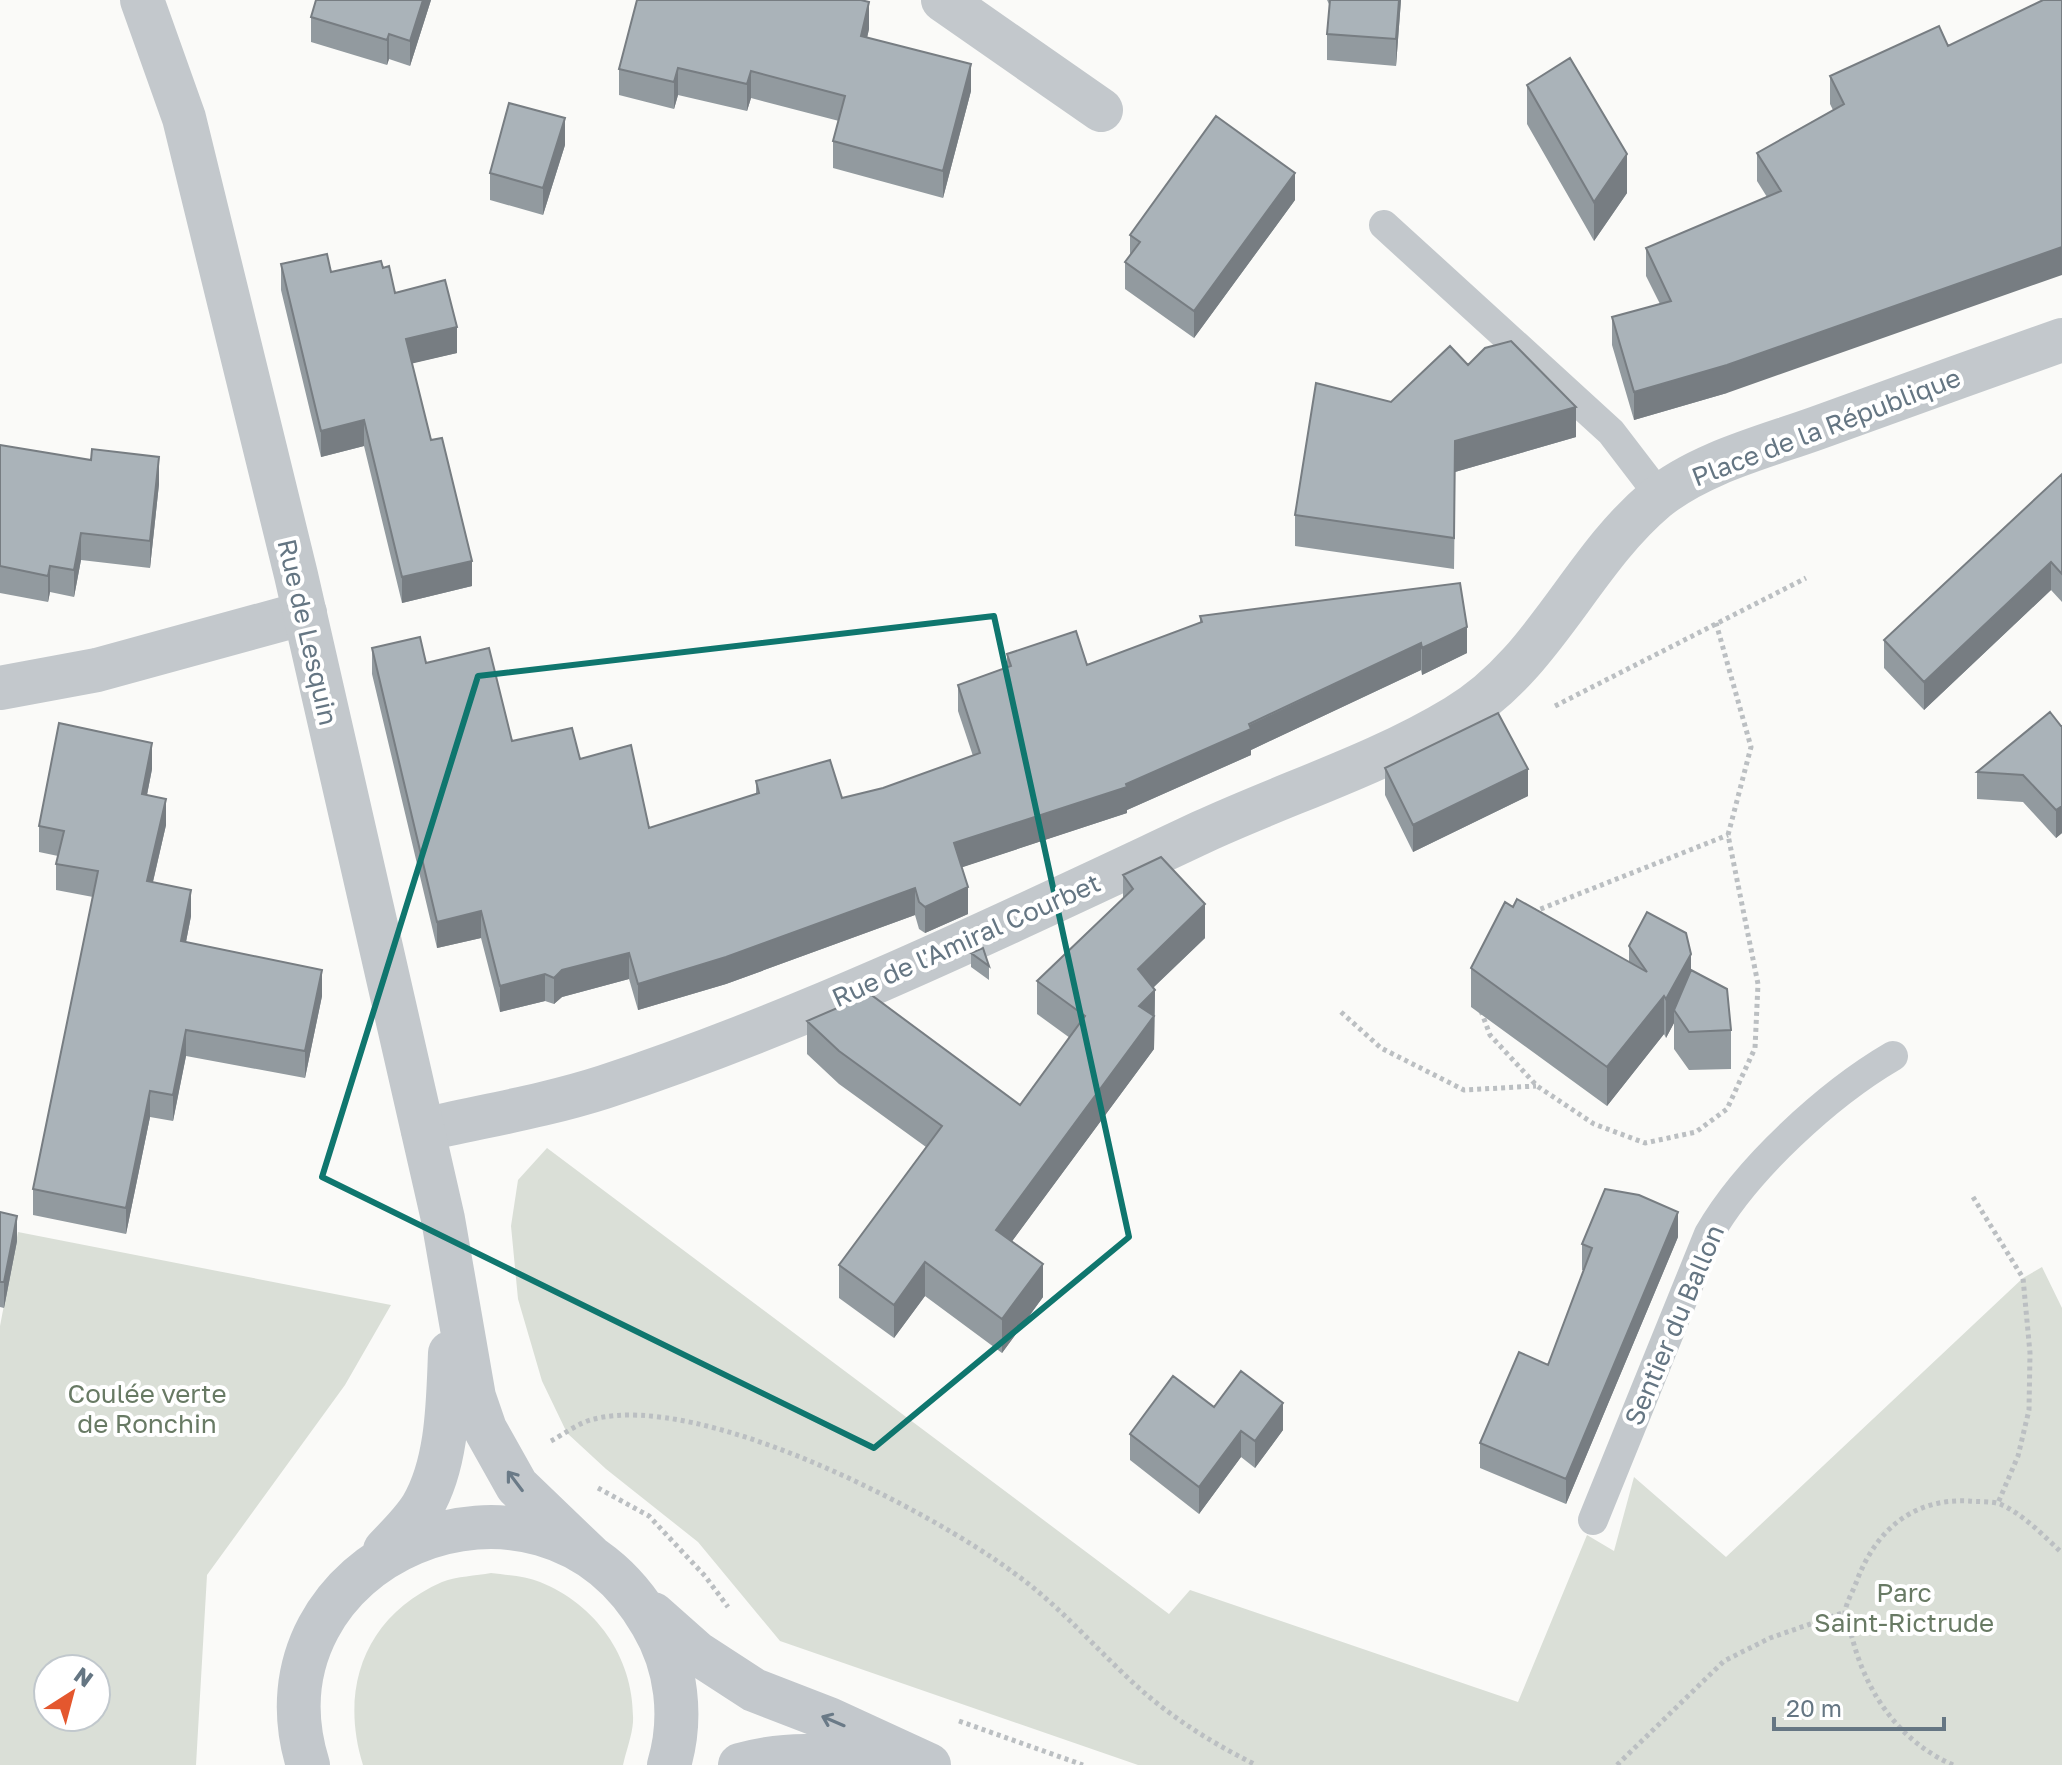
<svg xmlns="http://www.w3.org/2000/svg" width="2062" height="1765" font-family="'Golos Text',sans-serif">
<rect width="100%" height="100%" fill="#fafaf8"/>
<path fill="#dadfd7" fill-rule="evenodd" d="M547,1148L1169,1614L1190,1590L1518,1702L1587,1535L1614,1551L1634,1477L1726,1557L2023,1278L2042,1267L2062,1308V1765H1138L780,1641L698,1542L606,1469L567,1433L542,1381L518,1299L511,1226L518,1180Z
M18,1232L391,1305L345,1385L207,1575L196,1765H0V1326ZM48,1669H96V1717H48Z
M491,1573C506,1575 526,1576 540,1582C597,1605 635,1659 633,1722C632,1736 626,1751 623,1765H363C339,1688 365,1616 442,1582C457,1576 476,1576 491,1573Z"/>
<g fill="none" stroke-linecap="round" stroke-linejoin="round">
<path stroke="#bbbfc2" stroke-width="5" stroke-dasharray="4 4" stroke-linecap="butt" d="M1555,706L1806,578
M1533,912L1728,835
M1481,1011L1490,1035L1537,1086L1594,1124L1645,1143L1696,1132L1727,1109L1755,1048L1758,984L1728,835L1751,747L1716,623
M1341,1012L1381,1048L1464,1090L1536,1086
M1973,1197L2023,1278L2030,1353L2029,1410L2018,1456L1998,1503
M551,1441C564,1434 580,1422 594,1419C701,1392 928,1509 1014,1573C1056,1603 1089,1641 1126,1676C1164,1713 1208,1741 1256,1765
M598,1488L649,1516L705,1576L728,1607
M959,1721L1083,1765
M1617,1765L1724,1661L1770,1638L1845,1612
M1953,1765C1901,1742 1868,1696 1853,1641C1851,1633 1845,1620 1845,1612C1846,1603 1853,1591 1856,1583C1875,1531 1912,1498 1969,1501C1978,1502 1991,1501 2000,1504C2023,1514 2044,1536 2062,1553"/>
<path stroke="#c3c8cc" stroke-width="30" d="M1384,225L1611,432L1660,496
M1593,1520L1709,1234C1746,1169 1828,1094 1893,1056"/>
<path stroke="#c3c8cc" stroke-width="44" d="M943,0L1101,110
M0,688L97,670L305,613
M423,1130C483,1116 545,1106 604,1087C810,1019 1006,924 1202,832C1286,793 1377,765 1456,717C1544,665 1580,563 1656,499C1700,463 1764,447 1817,428C1899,398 1980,369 2062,340"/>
<path stroke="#c3c8cc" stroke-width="44" d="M142,0L184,118L296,575L443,1219L474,1397L485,1429L517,1486L590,1556
M385,1550C398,1536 412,1523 422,1507C448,1463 448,1402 450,1353
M653,1614L697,1653L754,1690L829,1719L929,1765
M308,1765C243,1557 539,1428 652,1624C677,1666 683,1718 669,1765
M740,1765C786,1752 829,1754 876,1765"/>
</g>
<path fill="#929a9f" d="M316,0H431L410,66L389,59L387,65L311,42V17Z
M1327,0H1401L1396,66L1327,60V34L1330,6Z
M1939,26L1727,393L1634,420L1612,345V317L1660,304L1646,276V248L1767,197L1757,181V153L1833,110L1830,104V76Z
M869,29L867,38L971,91L943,198L833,168V141L839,121L751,98L747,111L678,95L674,109L619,95V69Z
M1527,85L1627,193L1594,241L1527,124Z
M565,145L543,215L490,200V173Z
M1295,200L1194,338L1125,289V262L1130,255V235Z
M281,264L331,272L383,268L395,293L457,353L412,363L431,440L472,586L402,603L364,446L321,457L281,290Z
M1468,365L1576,437L1455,472L1454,569L1295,546V515L1391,402Z
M0,445L159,484L150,568L81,560L74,597L50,592L48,602L0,593Z
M2062,474V602L2051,590L1924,710L1884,668V640Z
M1460,583L1467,653L1422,675L1421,670L1251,750V755L1127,810V813L962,867L968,914L925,933L919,929L915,915L726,984L638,1010L629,979L562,997L554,1004L545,1001L500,1012L481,938L437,948L372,674V648L426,663L512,741L580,759L649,828L756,794V781L842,798L883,788L973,756L958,711V685L1007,667V654L1087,665L1200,623V616Z
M2061,726H2062V833L2056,838L2023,802L1977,799V772Z
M1385,768L1528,796L1413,852L1385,795Z
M152,769L147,795L166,825L153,882L191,916L186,942L322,996L305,1078L186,1056L173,1121L150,1117L126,1234L33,1215V1189L93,897L56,890V864L58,856L39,852V826Z
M1123,875L1205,938L1153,988L1155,990L1154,1049L1012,1241L1043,1297L1002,1353L925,1296L894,1338L839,1298V1265L926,1147L839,1084L807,1054V1021L1020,1105L1070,1038L1037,1014V981L1123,899Z
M1513,907L1629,962V946L1691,972L1731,1030V1069L1689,1070L1674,1049V1023L1666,1038L1664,1034L1607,1106L1471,1007V968Z
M971,953L989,966V980L971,967Z
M0,1212L17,1241L4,1308L0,1307Z
M1678,1237L1566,1504L1480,1468V1443L1548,1365L1584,1270H1582V1244Z
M1283,1430L1255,1468L1241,1457L1199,1514L1130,1460V1434Z"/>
<path fill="#777d82" d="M423,0H431L410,66V41Z
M1399,0H1401L1396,66V39Z
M869,2V29L861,63V36Z
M389,34V59L387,65V40Z
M971,64V91L943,198V171Z
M678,68V95L674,109V82Z
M751,71V98L747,111V84Z
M565,118V145L543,215V188Z
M1627,154V193L1594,241V202Z
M1295,173V200L1194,338V311Z
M2062,247V275L1727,393L1634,420V392Z
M457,327V353L406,365V339Z
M1576,407V437L1455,472L1454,569L1455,441Z
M364,420V446L321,457V431Z
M159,457V484L150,568V541Z
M81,533V560L74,597V570Z
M472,561V586L402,603V577Z
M2051,562V590L1924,710V682Z
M50,566V592L48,602V576Z
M1467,627V653L1422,675V648Z
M1421,643V670L1251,750V755L1127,810V813L954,870V843L1126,784Z
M152,743V769L142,820V794Z
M1528,769V796L1413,852V825Z
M166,799V825L147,907V881Z
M2062,806V833L2056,838V810Z
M968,887V914L925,933V907Z
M915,888V915L726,984L638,1010V984Z
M191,890V916L181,967V941Z
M1205,904V938L1138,1002V969Z
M481,911V938L437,948V922Z
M629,953V979L562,997L554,1004V978L562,970Z
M1691,954V992L1674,1010V1023L1666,1038V999Z
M322,970V996L305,1078V1051Z
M545,974V1001L500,1012V986Z
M1155,990L1154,1049L996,1263V1230L1139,1006Z
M1664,996V1034L1607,1106V1067Z
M186,1030V1056L173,1121V1095Z
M150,1091V1117L126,1234V1208Z
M1678,1212V1237L1566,1504V1479Z
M17,1216V1241L4,1308V1282Z
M925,1262V1296L894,1338V1305Z
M1043,1264V1297L1002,1353V1319Z
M1283,1403V1430L1255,1468V1441Z
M1241,1431V1457L1199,1514V1487Z"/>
<path fill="#aab3b9" stroke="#777d82" stroke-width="2" d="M316,0H423L410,41L389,34L387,40L311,17Z
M637,0H861L869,2L861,36L971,64L943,171L833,141L845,96L751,71L747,84L678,68L674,82L619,69Z
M1330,0H1399L1396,39L1327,34Z
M2043,0H2062V247L1727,365L1634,392L1612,317L1671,301L1646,248L1781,191L1757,153L1844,104L1830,76L1939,26L1948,46Z
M1570,58L1627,154L1594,202L1527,85Z
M509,103L565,118L543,188L490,173Z
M1216,116L1295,173L1194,311L1125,262L1140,242L1130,235Z
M327,254L331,272L381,261L383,268L389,266L395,293L445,280L457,327L406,339L431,440L442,438L472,561L402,577L364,420L321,431L281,264Z
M1511,341L1576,407L1455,441L1454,538L1295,515L1316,383L1391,402L1450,346L1468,365L1485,348Z
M0,445L91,460L92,449L159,457L150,541L81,533L74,570L50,566L48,576L0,566Z
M2062,474V574L2051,562L1924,682L1884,640Z
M1460,583L1467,627L1422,648L1421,643L1249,724L1251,729L1126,784L1127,787L954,843L968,887L925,907L919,902L915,888L726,957L638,984L629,953L562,970L554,978L545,974L500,986L481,911L437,922L372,648L420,637L426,663L489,648L512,741L572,728L580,759L631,745L649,828L759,793L756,781L830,760L842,798L883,788L980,753L958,685L1011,666L1007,654L1076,631L1087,665L1202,622L1200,616Z
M2050,712L2061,726H2062V806L2056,810L2023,775L1977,772Z
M1498,713L1528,769L1413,825L1385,768Z
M59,723L152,743L142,794L166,799L147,881L191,890L181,941L322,970L305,1051L186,1030L173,1095L150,1091L126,1208L33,1189L98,871L56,864L64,831L39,826Z
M1161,857L1205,904L1138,969L1155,990L1139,1006L1154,1016L996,1230L1043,1264L1002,1319L925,1262L894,1305L839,1265L942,1126L839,1051L807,1021L870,994L1020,1105L1085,1016L1037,981L1133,889L1123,875Z
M1517,899L1647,972L1629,946L1647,912L1686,933L1691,954L1666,999L1664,996L1607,1067L1471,968L1505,902L1513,907Z
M983,948L989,966L971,953Z
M1691,970L1727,989L1731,1030L1689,1032L1674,1010Z
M1605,1189L1639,1195L1678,1212L1566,1479L1480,1443L1519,1352L1548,1365L1592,1248L1582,1244Z
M0,1212L17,1216L4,1282H0Z
M1241,1371L1283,1403L1255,1441L1241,1431L1199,1487L1130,1434L1173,1376L1214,1407Z"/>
<defs><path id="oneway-shaft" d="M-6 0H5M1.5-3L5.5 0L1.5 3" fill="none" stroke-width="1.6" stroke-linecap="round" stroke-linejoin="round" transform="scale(2)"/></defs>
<g stroke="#6a7a87">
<use href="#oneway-shaft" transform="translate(515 1481) rotate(-127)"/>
<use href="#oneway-shaft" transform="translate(833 1721) rotate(-157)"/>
</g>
<path fill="none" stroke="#0f766e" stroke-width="6" stroke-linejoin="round" d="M994,616L1129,1237L874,1448L322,1177L478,676Z"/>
<g text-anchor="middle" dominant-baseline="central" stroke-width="8" stroke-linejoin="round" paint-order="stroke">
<g font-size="26" fill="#657683" stroke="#fff">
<text transform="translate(1826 427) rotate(-21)">Place de la République</text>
<text transform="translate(308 632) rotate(77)">Rue de Lesquin</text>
<text transform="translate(966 940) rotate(-24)">Rue de l'Amiral Courbet</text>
<text transform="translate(1674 1325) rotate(-67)">Sentier du Ballon</text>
</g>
<g font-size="26" fill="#687a64" stroke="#fff">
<text x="147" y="1393">Coulée verte<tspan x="147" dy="30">de Ronchin</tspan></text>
<text x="1904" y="1592">Parc<tspan x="1904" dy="30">Saint-Rictrude</tspan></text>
</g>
</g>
<g transform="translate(72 1693) rotate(36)"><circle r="38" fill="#ffffff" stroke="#c1c8cd" stroke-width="2"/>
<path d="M0-6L14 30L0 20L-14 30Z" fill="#e4572e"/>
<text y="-12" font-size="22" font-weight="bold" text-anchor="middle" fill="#657683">N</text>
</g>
<path d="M1774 1717v12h170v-12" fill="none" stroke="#657683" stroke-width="4"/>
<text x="1786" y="1717" font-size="24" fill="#657683" stroke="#ffffff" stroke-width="6" paint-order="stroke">20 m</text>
</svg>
